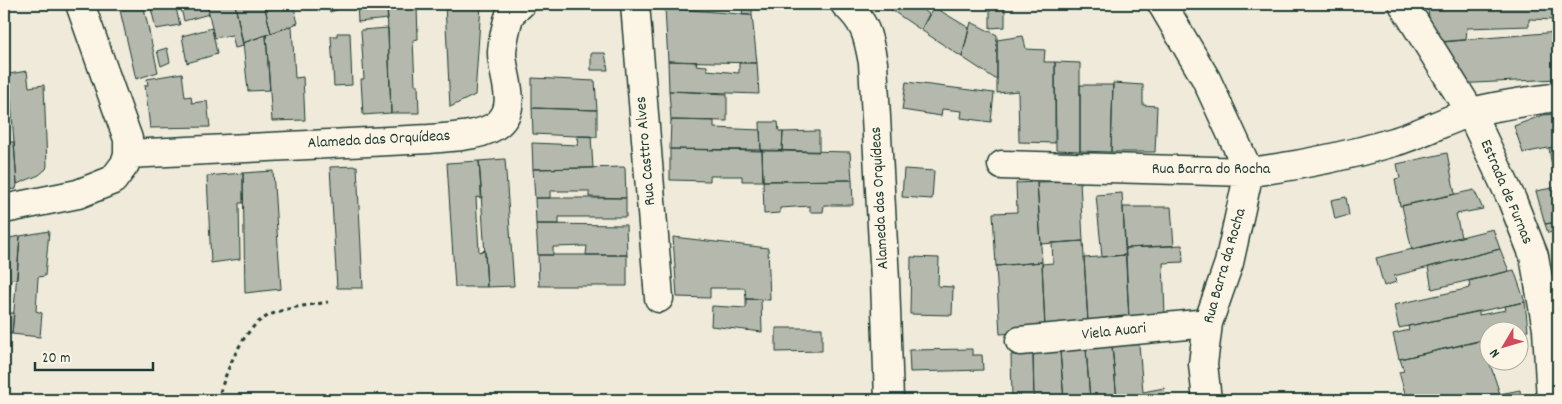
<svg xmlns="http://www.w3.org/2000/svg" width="1562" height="404" font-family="Dekko,sans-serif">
<rect width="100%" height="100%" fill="#efeada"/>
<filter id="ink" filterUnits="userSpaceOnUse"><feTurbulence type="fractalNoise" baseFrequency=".02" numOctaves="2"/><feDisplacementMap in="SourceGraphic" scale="10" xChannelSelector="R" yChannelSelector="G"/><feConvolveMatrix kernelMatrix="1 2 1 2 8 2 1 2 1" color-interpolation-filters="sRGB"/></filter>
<g filter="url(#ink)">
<path fill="#b5b9ad" stroke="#1f3d34" d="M113,4H143L158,72L136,79L119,6L114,7Z
M150,4H175L180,25L156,29Z
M180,4H207L209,14L184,21Z
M207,4H235L243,46L235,48L232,35L214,38Z
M235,4H264L271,33L243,43Z
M264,4H293L298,23L271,33Z
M327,4H355L330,12Z
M357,4H387L388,19L358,22Z
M445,4H485L481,5L475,95L450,107Z
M702,4H752V15H742L743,7Z
M891,4H915L929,14L921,30L890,9Z
M990,4H1005V27L990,28Z
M1427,4H1556L1557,20L1529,19V26L1467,28L1466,40L1433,43Z
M417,6L418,39L413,40L415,85H418L419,113H391L387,7Z
M934,7L969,28L962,57L921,30Z
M665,8L752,15L757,63L668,61Z
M971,22L997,35V80L962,57Z
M292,26L295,78L303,77L305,120L272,121L266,35Z
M212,28L217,54L187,63L182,36Z
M388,28L391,113L363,115L361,79H364L361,30Z
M1558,32V79L1454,84L1438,42Z
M337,33H350L352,85L334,86L331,36H337Z
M266,35L270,90L248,91L243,43Z
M1023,36L1026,49L1045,50L1044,62H1055V143L1019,142L1018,91L997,93V40Z
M167,48L170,62L161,66L157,51Z
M591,53H605L608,70H591Z
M668,61L697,62L696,65L707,66V70L739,73V63H757L759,94L669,91Z
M1055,62L1080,63V151L1056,150Z
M27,71L29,87L44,85L47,166L46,169L39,175L17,184L9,74Z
M182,73L185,97L191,96L192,103L207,101L210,127L150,128L145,85H148L147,79Z
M9,74L10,97H5L7,142H14L17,184L16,189L4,190V75Z
M532,78L595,81L597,110L532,108Z
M906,82L994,93L991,122L961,118L962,111L942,109L941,116L902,110Z
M1113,83L1143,85V105L1157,106L1155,152H1111Z
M1080,85H1113L1111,152L1080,151Z
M669,91L727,94V121L671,120Z
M532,108L597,110V137L533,134Z
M1558,114V146L1523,153L1514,126L1543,115Z
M671,120L714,121V128L760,130L761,151L670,149Z
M760,122H778L779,131L783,132L782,151H761Z
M819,131V152L782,151L783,132Z
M577,136H591L593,168L533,169L532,143L578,145Z
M1558,146V172L1553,173L1549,148Z
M670,149L762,150L763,181H742V176H710V181L670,180Z
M762,150L850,152L852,180L763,181Z
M1447,153L1455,194L1400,206L1395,179L1400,178L1397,164Z
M505,159L514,286L487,287L479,161Z
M479,161L482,198L476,197L479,252L485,250L487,287H455L447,163Z
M357,166L363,288H337L330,167Z
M625,167L626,198L589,197V191H550V198H535L533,169Z
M904,169L934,171L932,199L902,197Z
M273,171L281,289L245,293L243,173Z
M243,173V203H239L240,259L211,263L207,176Z
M852,180L853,205H824L823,212H810V206L780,208V213L764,214L763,181Z
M1080,181L1083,241L1041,244L1037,182Z
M1037,182L1042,262L996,266L993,213L1017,212L1016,183Z
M1558,187V222L1545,224L1536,191Z
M1474,190L1483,209L1456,214L1461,237L1412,250L1402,206Z
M1122,193L1126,255L1102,257L1096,195Z
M1346,197L1349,215L1335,219L1331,200Z
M535,198H626V217H559V224H536Z
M1123,207H1171L1174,246L1125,248Z
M1558,222V231L1548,233L1545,224Z
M536,224L626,225L627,255H586L587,246L553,247V255H538Z
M1493,229L1500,249L1394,276L1396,282L1384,286L1376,258Z
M49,231L45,276L38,277L36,311L42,313L40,337L12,334L20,236Z
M20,236L17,280L11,279L8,313H14L12,334L4,333V239Z
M673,237L768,248L770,300L746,299L745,288H710V298L677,297Z
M1083,241L1088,322L1045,326L1042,264L1053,263L1052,243Z
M1182,245L1183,262L1163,263L1165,316L1129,319L1125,248Z
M1500,249L1509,271L1432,289L1428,267Z
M538,255H627V286H539Z
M1126,255L1129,319L1088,322L1084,258Z
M911,257L939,258L938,286L953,287L952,315L910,314Z
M1042,262L1045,331L1000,334L996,266Z
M1514,270L1525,302L1399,328L1394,305L1470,288L1469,281Z
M746,299H761L762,332L711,326L712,306L746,308Z
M1525,302L1528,330L1520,332H1490V339L1399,359L1393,334L1409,330L1408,326L1479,311V315L1506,310L1505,306Z
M776,328H822V351L776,352Z
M1482,340L1500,394L1520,390L1521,400H1460L1459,396L1451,398L1452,400H1407L1399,372L1404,371L1400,359Z
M1139,344L1143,392L1164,388L1166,400H1117L1112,346Z
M1112,346L1117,400H1090L1086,348Z
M1086,348L1090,400H1064L1060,351Z
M972,349V355H982L983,370L910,372L909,350Z
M1060,351L1064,400H1034L1033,353Z
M1033,353L1034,400H1002V398H1012L1011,355Z"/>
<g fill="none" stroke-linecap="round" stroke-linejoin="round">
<defs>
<path id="minor" d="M635,4L659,298
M845,4C866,23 868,36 873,63L885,280L889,400
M1162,4L1206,79L1249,172L1229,263L1208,323L1203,364L1207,400
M1403,4L1471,113L1512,200L1534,256L1547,329L1551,400
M128,154L429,139C449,137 484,137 499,123C519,105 502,75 502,53C502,46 507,21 510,15C513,11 517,7 521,4
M1002,165L1249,172C1298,166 1347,156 1394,142C1421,134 1446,120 1472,112C1500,105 1529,101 1558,97
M4,209L78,194L113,180L125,164L128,154V139L80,4
M1020,341L1208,323"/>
</defs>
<use href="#minor" stroke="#1f3d34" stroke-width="31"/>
<path stroke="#1f3d34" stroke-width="3" stroke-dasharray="4 4" stroke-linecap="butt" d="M218,400C224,376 240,335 261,320C280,307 307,306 328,302"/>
<use href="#minor" stroke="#fcf5e5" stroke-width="28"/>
</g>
</g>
<g text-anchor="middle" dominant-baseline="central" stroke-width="4" stroke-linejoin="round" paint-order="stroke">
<g font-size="16" fill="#1f3d34" stroke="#fcf5e5">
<text transform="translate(379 140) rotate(-3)">Alameda das Orquídeas</text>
<text transform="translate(646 151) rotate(-95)">Rua Casttro Alves</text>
<text x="1211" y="169">Rua Barra do Rocha</text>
<text transform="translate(1506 192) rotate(67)">Estrada de Furnas</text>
<text transform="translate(880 198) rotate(-93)">Alameda das Orquídeas</text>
<text transform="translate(1225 266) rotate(-74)">Rua Barra da Rocha</text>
<text transform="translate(1114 332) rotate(-6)">Viela Auari</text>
</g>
</g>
<rect width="1562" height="404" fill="none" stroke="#fcf5e5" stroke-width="20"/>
<rect x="10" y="10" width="1542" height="384" fill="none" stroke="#1f3d34" stroke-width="2" filter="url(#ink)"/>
<g transform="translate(1504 346) rotate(232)"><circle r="24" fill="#fcf5e5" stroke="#a4ab9e"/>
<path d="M0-4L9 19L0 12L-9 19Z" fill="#d1495b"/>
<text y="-8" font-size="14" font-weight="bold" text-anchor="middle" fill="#1f3d34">N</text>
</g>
<path d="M35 362v8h118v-8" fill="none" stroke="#1f3d34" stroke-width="2.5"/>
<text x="42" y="362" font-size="15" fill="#1f3d34" stroke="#fcf5e5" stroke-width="4" paint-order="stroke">20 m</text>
</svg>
